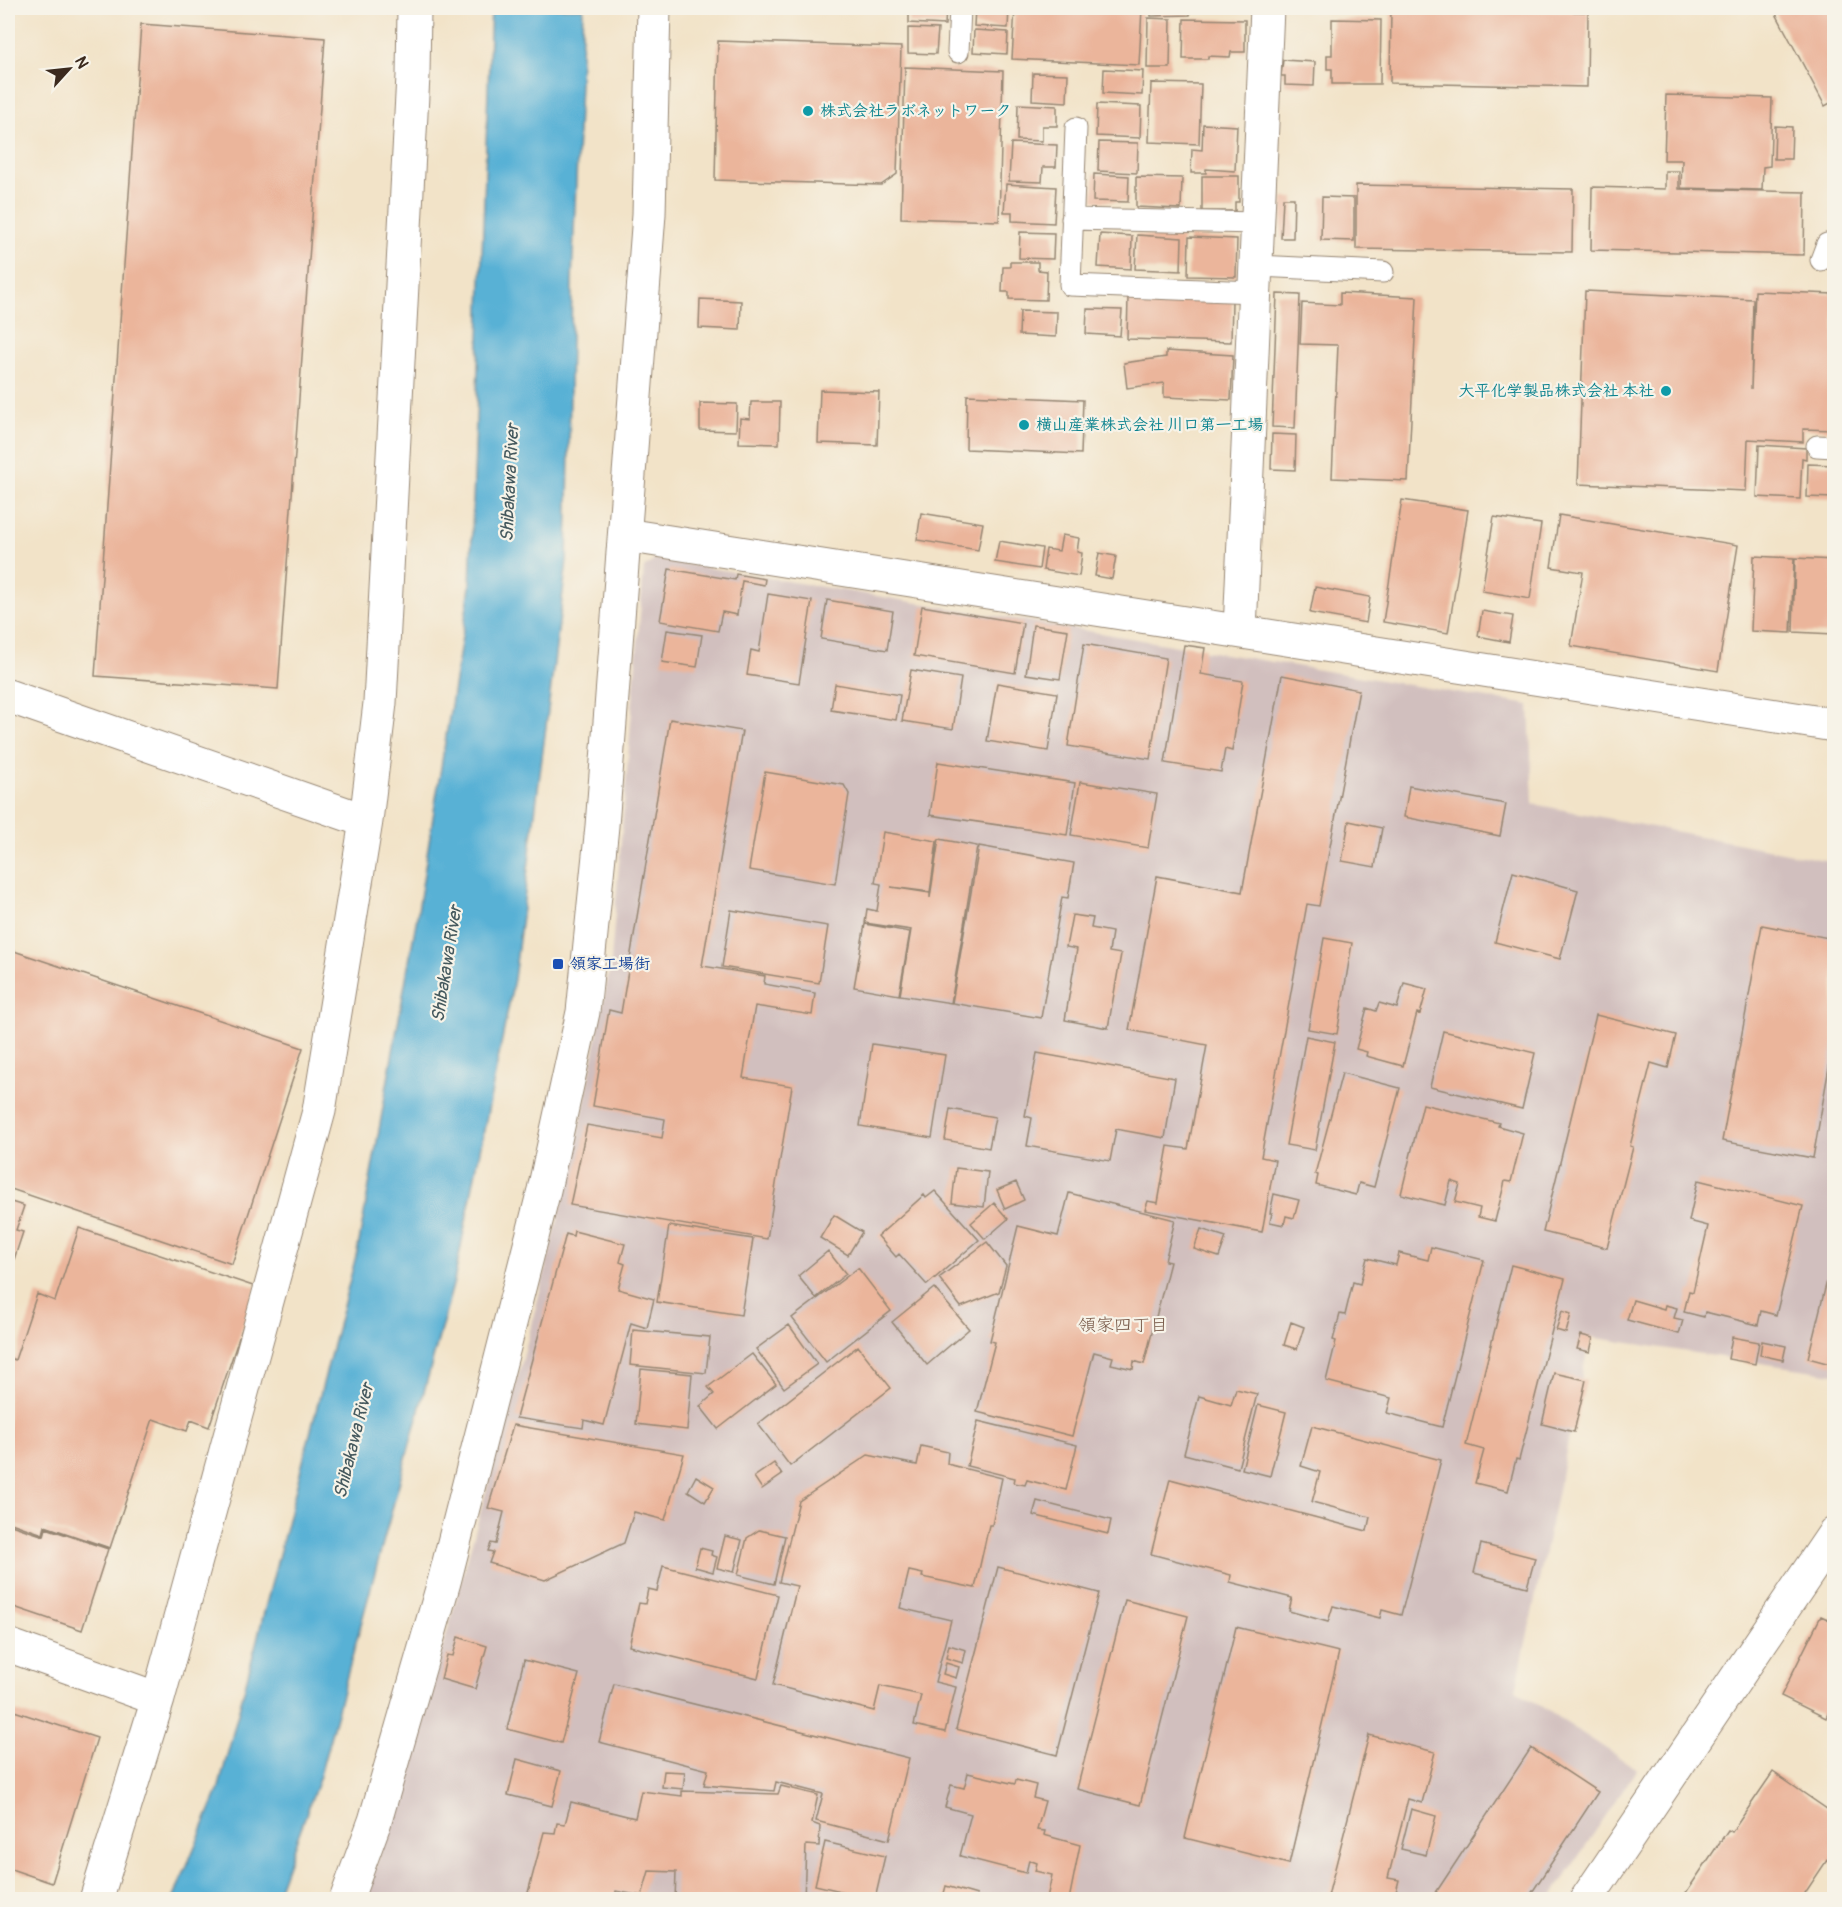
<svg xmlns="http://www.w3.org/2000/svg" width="1842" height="1907" font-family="Pangolin,'Klee One',sans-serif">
<rect width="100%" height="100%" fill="#f7f3e8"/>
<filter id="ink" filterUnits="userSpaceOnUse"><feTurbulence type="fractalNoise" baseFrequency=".0167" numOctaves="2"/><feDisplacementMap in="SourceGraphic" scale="12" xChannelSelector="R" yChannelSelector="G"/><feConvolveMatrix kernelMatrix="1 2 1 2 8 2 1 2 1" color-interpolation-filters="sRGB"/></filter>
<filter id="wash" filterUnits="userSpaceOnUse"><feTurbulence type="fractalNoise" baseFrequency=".008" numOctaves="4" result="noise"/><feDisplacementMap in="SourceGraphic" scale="24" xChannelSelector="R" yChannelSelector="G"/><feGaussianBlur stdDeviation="1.35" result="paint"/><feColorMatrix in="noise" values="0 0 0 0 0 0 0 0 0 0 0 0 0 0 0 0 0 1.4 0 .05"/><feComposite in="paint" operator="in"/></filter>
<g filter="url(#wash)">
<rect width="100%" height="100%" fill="#f2e3c8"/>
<path fill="#d1bfbe" d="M656,559L1529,705L1533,804L1834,862V1374L1590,1337L1516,1690L1637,1769L1550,1899L365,1900L429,1698L522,1362L576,1149L611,961L644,568Z"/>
<path fill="#58b1d5" stroke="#4a6e7a" stroke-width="1.5" d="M491,8H583L572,281L567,560L514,979L454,1281L319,1779L275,1899H173L218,1791L358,1248L417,917L470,587Z"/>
<g id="blocks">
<path fill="#ebb59b" d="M909,8H946L945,25L909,23Z
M975,8H1009L1008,28L974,26Z
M1015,8H1142L1139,65L1012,59Z
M1150,8H1190V15L1151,16Z
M1391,8H1486V10L1588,12L1587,87L1390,83Z
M1773,8H1828L1834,18V101L1825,106Z
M1148,18L1171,19L1170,68H1147Z
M1184,19L1245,20V52H1231L1230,57L1208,56V59H1183Z
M1332,19L1381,20L1380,84H1332V69H1327V55H1332Z
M141,24L325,38L278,689L95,676Z
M908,28L938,29L936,54L908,53Z
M974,30L1008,32L1007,54L973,52Z
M718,41L901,47L897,174L881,185L715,180Z
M1283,60L1315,62L1314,86L1285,85V76H1281Z
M905,67L1003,71L999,221L901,218Z
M1104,69L1143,71L1142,95L1103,93Z
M1033,73L1068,74L1067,102L1032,100Z
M1151,83L1201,84L1199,144L1149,142Z
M1666,95L1772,98L1770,166L1763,167L1762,190L1681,188L1682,160H1664Z
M1018,104L1057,106V126H1042V141L1017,140Z
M1097,104L1141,106L1140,138L1096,136Z
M1203,124L1237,126L1235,171L1206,169V173H1191L1192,149L1202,150Z
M1775,126L1792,127L1791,159H1774Z
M1099,142L1138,143L1137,173L1098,171Z
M1011,143L1057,145L1056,167H1043L1042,182L1009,181Z
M1665,171H1679V189L1805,192L1804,255L1591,250L1592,187L1665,189Z
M1094,174L1129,176L1128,202L1093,201Z
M1202,176H1239V202H1235V211H1202Z
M1136,177L1182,178L1181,209L1136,207Z
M1006,184L1056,187L1054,223L1012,221V212H1004Z
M1356,185L1573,189L1572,252L1356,249Z
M1322,197L1354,198V241L1321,240Z
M1283,198H1294L1293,238H1281Z
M1020,232L1054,233L1053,259L1019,258Z
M1100,234L1132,236L1131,269L1098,267Z
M1137,235L1182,238L1181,271L1135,269Z
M1189,237L1237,239L1236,277L1188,276Z
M1010,262H1038V270L1047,271L1046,300L1009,299V292H1002L1003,267H1010Z
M1585,291L1753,299L1751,389L1755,291L1834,294V430L1803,429V442L1748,439L1746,491L1578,484Z
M1340,293L1417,297L1408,481L1332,478L1338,345L1300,344L1302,303L1340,305Z
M1277,294L1300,295L1295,428L1272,427Z
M1128,297L1232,301L1231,342L1127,339Z
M700,299L741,301L740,330L699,328Z
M1087,309L1122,310L1120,336L1086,334Z
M1020,311L1057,312L1056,337L1019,335Z
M1166,351L1233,355L1231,400L1164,397V383L1127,388L1124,363L1166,357Z
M820,390L879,392L877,445L818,443Z
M967,395L1083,400L1081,454L966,449Z
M751,402H780L779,444L739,443L740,418L750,419Z
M700,403L737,404L736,431L700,430Z
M1272,434L1296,435L1295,470L1271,469Z
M1759,445L1806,448V459L1802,458L1800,499L1757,497Z
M1808,464L1834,465V498L1807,497Z
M1402,500L1468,510L1448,633L1383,622Z
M921,513L983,523L978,550L917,540Z
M1559,515L1738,545L1718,671L1571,646L1583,572L1551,567Z
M1494,517L1541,524L1530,599L1482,591Z
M1062,535L1079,538L1077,552L1082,553L1079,576L1043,570L1046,549L1059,551Z
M999,541L1042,548L1039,569L995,562Z
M1099,553L1116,556L1112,579L1095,576Z
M1754,556L1794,558L1791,633L1751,631Z
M1795,558L1834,560V634L1793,632Z
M669,569L735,580L736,574L765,579L764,585L742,581L737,615L722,612L718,631L660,621Z
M1315,587L1370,597L1366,623L1310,613Z
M768,594L812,601L799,683L747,675L751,650L759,652Z
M827,600L893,611L887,650L821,639Z
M922,606L1023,623L1015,673L914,656Z
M1482,611L1513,616L1509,642L1478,636Z
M1033,625L1068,630L1060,679L1026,674Z
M667,630L702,635L697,667L662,662Z
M1084,644L1166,658L1150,759L1068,746Z
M1184,645L1205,648L1201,674L1243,681L1232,751L1225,749L1221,772L1165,763Z
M911,670L961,678L953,729L902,721Z
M1282,675L1359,690L1319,906L1307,904L1261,1157L1275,1160L1262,1232L1145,1210L1148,1201L1158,1203L1168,1146L1188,1149L1207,1045L1129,1030L1157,876L1242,892Z
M997,683L1057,693L1048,751L987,741Z
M835,684L900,695L896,720L831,710Z
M670,719L742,731L702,966L765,976L764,984L815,993L812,1015L755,1006L743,1078L792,1086L767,1239L570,1205L587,1125L662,1138L665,1119L593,1106L609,1010L621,1013Z
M938,762L1075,783L1067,835L930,815Z
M765,772L844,785L849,794L835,884L749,870Z
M1080,782L1157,794L1148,848L1071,835Z
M1409,786L1506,804L1500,836L1404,817Z
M1349,821L1382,828L1375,867L1342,861Z
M883,832L937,841L930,892L891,887L930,893V898L939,839L977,846L951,1003L900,995L911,930L865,923L867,909L877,911L881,884L875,883Z
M979,846L1074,863L1068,898L1062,897L1041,1018L952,1003Z
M1513,872L1578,890L1560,959L1495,942Z
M731,910L828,926L819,983L722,967Z
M1072,915L1093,918L1091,928L1112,932L1109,952L1121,954L1108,1028L1065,1020L1077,949L1066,947Z
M865,924L910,932L899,995L854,987Z
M1762,925L1834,939V1039L1813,1158L1722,1141Z
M1324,938L1352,943L1337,1034L1308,1029Z
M8,949L303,1048L232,1264L8,1188Z
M1404,983L1427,989L1420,1014L1417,1013L1403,1066L1366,1056L1367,1052L1356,1049L1367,1008L1376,1011L1379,1003L1397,1008Z
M1596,1015L1676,1035L1668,1068L1651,1063L1630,1146L1633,1147L1607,1248L1543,1232Z
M1443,1031L1535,1053L1522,1109L1430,1087Z
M1306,1036L1335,1042L1315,1150L1286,1145Z
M872,1044L945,1055L932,1138L860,1126Z
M1037,1053L1175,1078L1165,1138L1116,1129L1110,1161L1027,1146L1032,1118L1025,1116Z
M1342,1073L1400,1088L1374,1187L1359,1183L1356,1195L1316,1185L1318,1175L1315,1174Z
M1423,1104L1499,1123L1498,1126L1523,1133L1511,1182L1505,1181L1495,1221L1478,1217L1480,1208L1455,1202L1460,1184L1451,1181L1445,1205L1401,1194Z
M950,1109L995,1117L989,1148L945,1140Z
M956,1168L988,1172L984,1207L952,1203Z
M1698,1180L1803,1206L1776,1315L1761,1311L1758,1325L1705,1312L1704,1317L1684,1312L1689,1291L1693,1292L1708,1226L1689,1221Z
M1016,1182L1024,1200L1005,1209L997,1190Z
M935,1191L979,1240L927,1285L899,1254L896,1257L878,1236L924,1195L926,1198Z
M1069,1193L1175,1220L1165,1261L1170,1262L1144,1364L1134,1361L1133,1369L1111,1364L1113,1357L1094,1352L1072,1436L977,1412L995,1342L990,1341L1018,1226L1058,1236Z
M1274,1194L1299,1200L1294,1218L1286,1216L1284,1225L1270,1222L1272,1213H1270Z
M8,1201L24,1206L16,1230L23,1232L8,1278Z
M994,1203L1008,1219L985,1239L971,1223Z
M834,1215L862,1232L848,1255L820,1238Z
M669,1226L753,1239L741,1315L657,1302Z
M79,1228L256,1287L209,1427L191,1420L187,1431L153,1419L110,1548L45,1526L43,1534L8,1522V1357L15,1360L37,1294L55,1301Z
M1201,1229L1226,1237L1219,1257L1194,1249Z
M574,1231L625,1244L620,1262L625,1264L618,1289L654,1299L647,1328L631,1323L604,1425L584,1420L583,1428L516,1418L566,1234L573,1236Z
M987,1242L1006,1266L999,1292L961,1307L939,1278Z
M1431,1247L1484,1260L1442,1427L1387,1413L1391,1398L1326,1381L1336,1341L1333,1340L1340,1314L1345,1315L1353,1282L1360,1284L1367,1258L1396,1265L1399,1253L1428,1260Z
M828,1251L846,1274L816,1298L798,1276Z
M1834,1252V1365L1808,1358Z
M1511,1265L1565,1279L1519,1460L1516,1459L1508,1491L1475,1483L1484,1450L1466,1445Z
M858,1268L891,1311L826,1362L792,1318Z
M934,1288L969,1329L927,1365L892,1322Z
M1633,1300L1664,1309L1665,1305L1677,1308L1674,1318L1683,1320L1679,1334L1627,1320Z
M1562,1311L1571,1314L1566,1333L1556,1330Z
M1291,1322L1304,1327L1297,1349L1284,1345Z
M789,1325L817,1364L784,1388L756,1349Z
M633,1330L710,1337L706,1373L630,1365Z
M1581,1335L1593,1338L1590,1352L1577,1349Z
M1732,1337L1759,1342L1755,1364L1728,1359Z
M1762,1341L1786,1346L1783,1360L1760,1355Z
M858,1346L891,1388L790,1466L758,1424Z
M752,1354L776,1384L718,1429L700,1406L714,1394L708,1387Z
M641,1369L692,1374L687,1430L636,1424Z
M1554,1373L1586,1380L1574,1432L1542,1424Z
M1236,1389L1257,1394L1238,1468L1184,1454L1199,1396L1231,1405Z
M1258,1405L1286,1412L1270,1476L1242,1469Z
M978,1421L1077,1445L1066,1490L1027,1480L1025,1485L1014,1483L1015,1478L967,1466Z
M513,1425L684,1454L665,1520L634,1512L624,1543L545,1580L489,1563L493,1552L488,1551L491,1543L496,1544L504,1512L488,1508Z
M1312,1426L1441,1460L1401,1615L1382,1610L1380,1618L1333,1606L1328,1622L1289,1611L1292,1598L1230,1582L1231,1575L1151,1554L1170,1479L1367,1531L1370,1517L1312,1502L1320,1472L1301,1466Z
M921,1446L948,1452L947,1464L1002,1478L992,1525H989L975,1588L922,1577L923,1574L909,1571L900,1608L951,1620L935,1682L956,1687L945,1732L914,1725L921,1695L880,1686L874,1711L773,1685L797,1586L779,1582L799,1501L868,1455L917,1465Z
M774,1463L782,1475L762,1489L754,1477Z
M696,1476L714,1487L705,1502L688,1491Z
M1037,1501L1111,1520L1108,1534L1033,1515Z
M8,1524L44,1536L46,1528L108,1549L82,1630L8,1605Z
M759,1530L785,1536L774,1584L738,1575L747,1538Z
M725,1536L742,1540L734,1572L717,1568Z
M1481,1544L1535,1558L1527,1587L1474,1573Z
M700,1548L712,1551L711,1555L717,1557L713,1572L695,1567Z
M663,1566L778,1595L758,1678L629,1646L639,1603L645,1604L648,1589L657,1591Z
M998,1567L1099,1593L1057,1755L956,1729Z
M1125,1600L1188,1616L1140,1805L1077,1789Z
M1821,1616L1834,1622V1700L1826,1718L1781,1696Z
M1236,1627L1339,1652L1289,1864L1185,1838Z
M458,1637L487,1646L475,1689L441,1679L447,1655L453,1656Z
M949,1645L966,1650L963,1663L946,1658Z
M524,1660L579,1674L561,1743L507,1729Z
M946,1663L959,1667L956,1678L943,1674Z
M614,1684L909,1758L889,1840L816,1821L823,1794L776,1782L774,1791L704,1785L708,1770L599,1742Z
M8,1709L97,1738L52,1883L8,1868Z
M1834,1709V1722L1829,1720Z
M1369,1735L1435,1752L1422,1803L1408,1799L1388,1878L1399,1880L1394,1900H1327Z
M1531,1748L1598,1792L1527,1900H1431Z
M517,1759L561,1771L552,1806L508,1795Z
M664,1771L685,1772L683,1789L662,1787Z
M1773,1772L1834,1814V1865L1827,1860L1805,1893L1814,1900H1681L1728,1830L1732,1832Z
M968,1773L1015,1784L1016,1780L1036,1785L1033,1798L1045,1801L1037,1830L1045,1831L1044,1835L1080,1845L1069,1900L1047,1898L1052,1875L1035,1871L1037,1863L1029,1860L1026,1873L960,1856L971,1814L945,1807L951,1785L964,1788Z
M781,1786L818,1795L812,1823L820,1826L819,1846L806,1845L804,1900H675L676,1872L649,1871L642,1896L616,1891L614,1900H526L544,1832L555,1833L557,1823L565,1824L571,1802L635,1818L641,1791L682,1796V1791L778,1794Z
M1411,1809L1436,1816L1426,1855L1401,1849Z
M825,1842L885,1856L875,1899L815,1885Z
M946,1886L977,1895L975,1900H952L943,1897Z"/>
</g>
</g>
<g filter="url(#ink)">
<use href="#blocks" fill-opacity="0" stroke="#968673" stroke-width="1.5"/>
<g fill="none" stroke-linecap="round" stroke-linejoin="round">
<defs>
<path id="service" d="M958,52L960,8
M1076,128L1070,285L1255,292
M1072,219L1258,223
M1821,260L1827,244L1834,242
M1256,266L1383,272
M1817,446L1834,447"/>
<path id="minor" d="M625,535L1834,725
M1240,631L1267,8
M8,696L366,821
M8,1645L158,1699
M96,1900L158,1699L319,1111L366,821L380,703L413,76L414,8"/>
<path id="tertiary" d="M346,1900L375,1821L444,1582L544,1190L583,1012L602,826L649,214L654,8
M1586,1900L1834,1534"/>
</defs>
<use href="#service" stroke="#968673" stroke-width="23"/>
<use href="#minor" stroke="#968673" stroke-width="35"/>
<use href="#tertiary" stroke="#968673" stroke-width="35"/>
<use href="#service" stroke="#fff" stroke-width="21"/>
<use href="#minor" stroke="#fff" stroke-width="33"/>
<use href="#tertiary" stroke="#fff" stroke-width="33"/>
</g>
</g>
<g fill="#0f9aa8" stroke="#f7f3e8" stroke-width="2">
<circle cx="808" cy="111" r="6"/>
<circle cx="1666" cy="391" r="6"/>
<circle cx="1024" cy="425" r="6"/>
</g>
<rect fill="#1a4fb4" stroke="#f7f3e8" stroke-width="2" x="552" y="958" width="12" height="12" rx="3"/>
<g text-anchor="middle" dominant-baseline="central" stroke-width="4.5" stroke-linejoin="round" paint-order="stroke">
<g font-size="16" font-weight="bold" fill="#0d838f" stroke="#f7f3e8" text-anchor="start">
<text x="820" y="111">株式会社ラボネットワーク</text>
<text x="1654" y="391" text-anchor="end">大平化学製品株式会社 本社</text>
<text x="1036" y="425">横山産業株式会社 川口第一工場</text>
</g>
<g font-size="16" font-weight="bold" fill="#164399" stroke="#f7f3e8" text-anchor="start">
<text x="570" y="964">領家工場街</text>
</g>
<g font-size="18" font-style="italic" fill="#45595e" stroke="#f7f3e8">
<text transform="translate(510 483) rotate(-87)">Shibakawa River</text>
<text transform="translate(447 964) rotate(-81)">Shibakawa River</text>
<text transform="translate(354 1441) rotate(-76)">Shibakawa River</text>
</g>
<g font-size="18" fill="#795b4a" stroke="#f7f3e8">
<text x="1123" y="1325">領家四丁目</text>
</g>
</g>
<rect width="1842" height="1907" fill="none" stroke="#f7f3e8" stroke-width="30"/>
<g transform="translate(69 69) rotate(63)" stroke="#f7f3e8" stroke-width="4.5" paint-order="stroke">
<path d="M0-4.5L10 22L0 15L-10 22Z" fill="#3b2a1e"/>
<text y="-9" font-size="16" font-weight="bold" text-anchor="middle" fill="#3b2a1e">N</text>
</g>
</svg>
